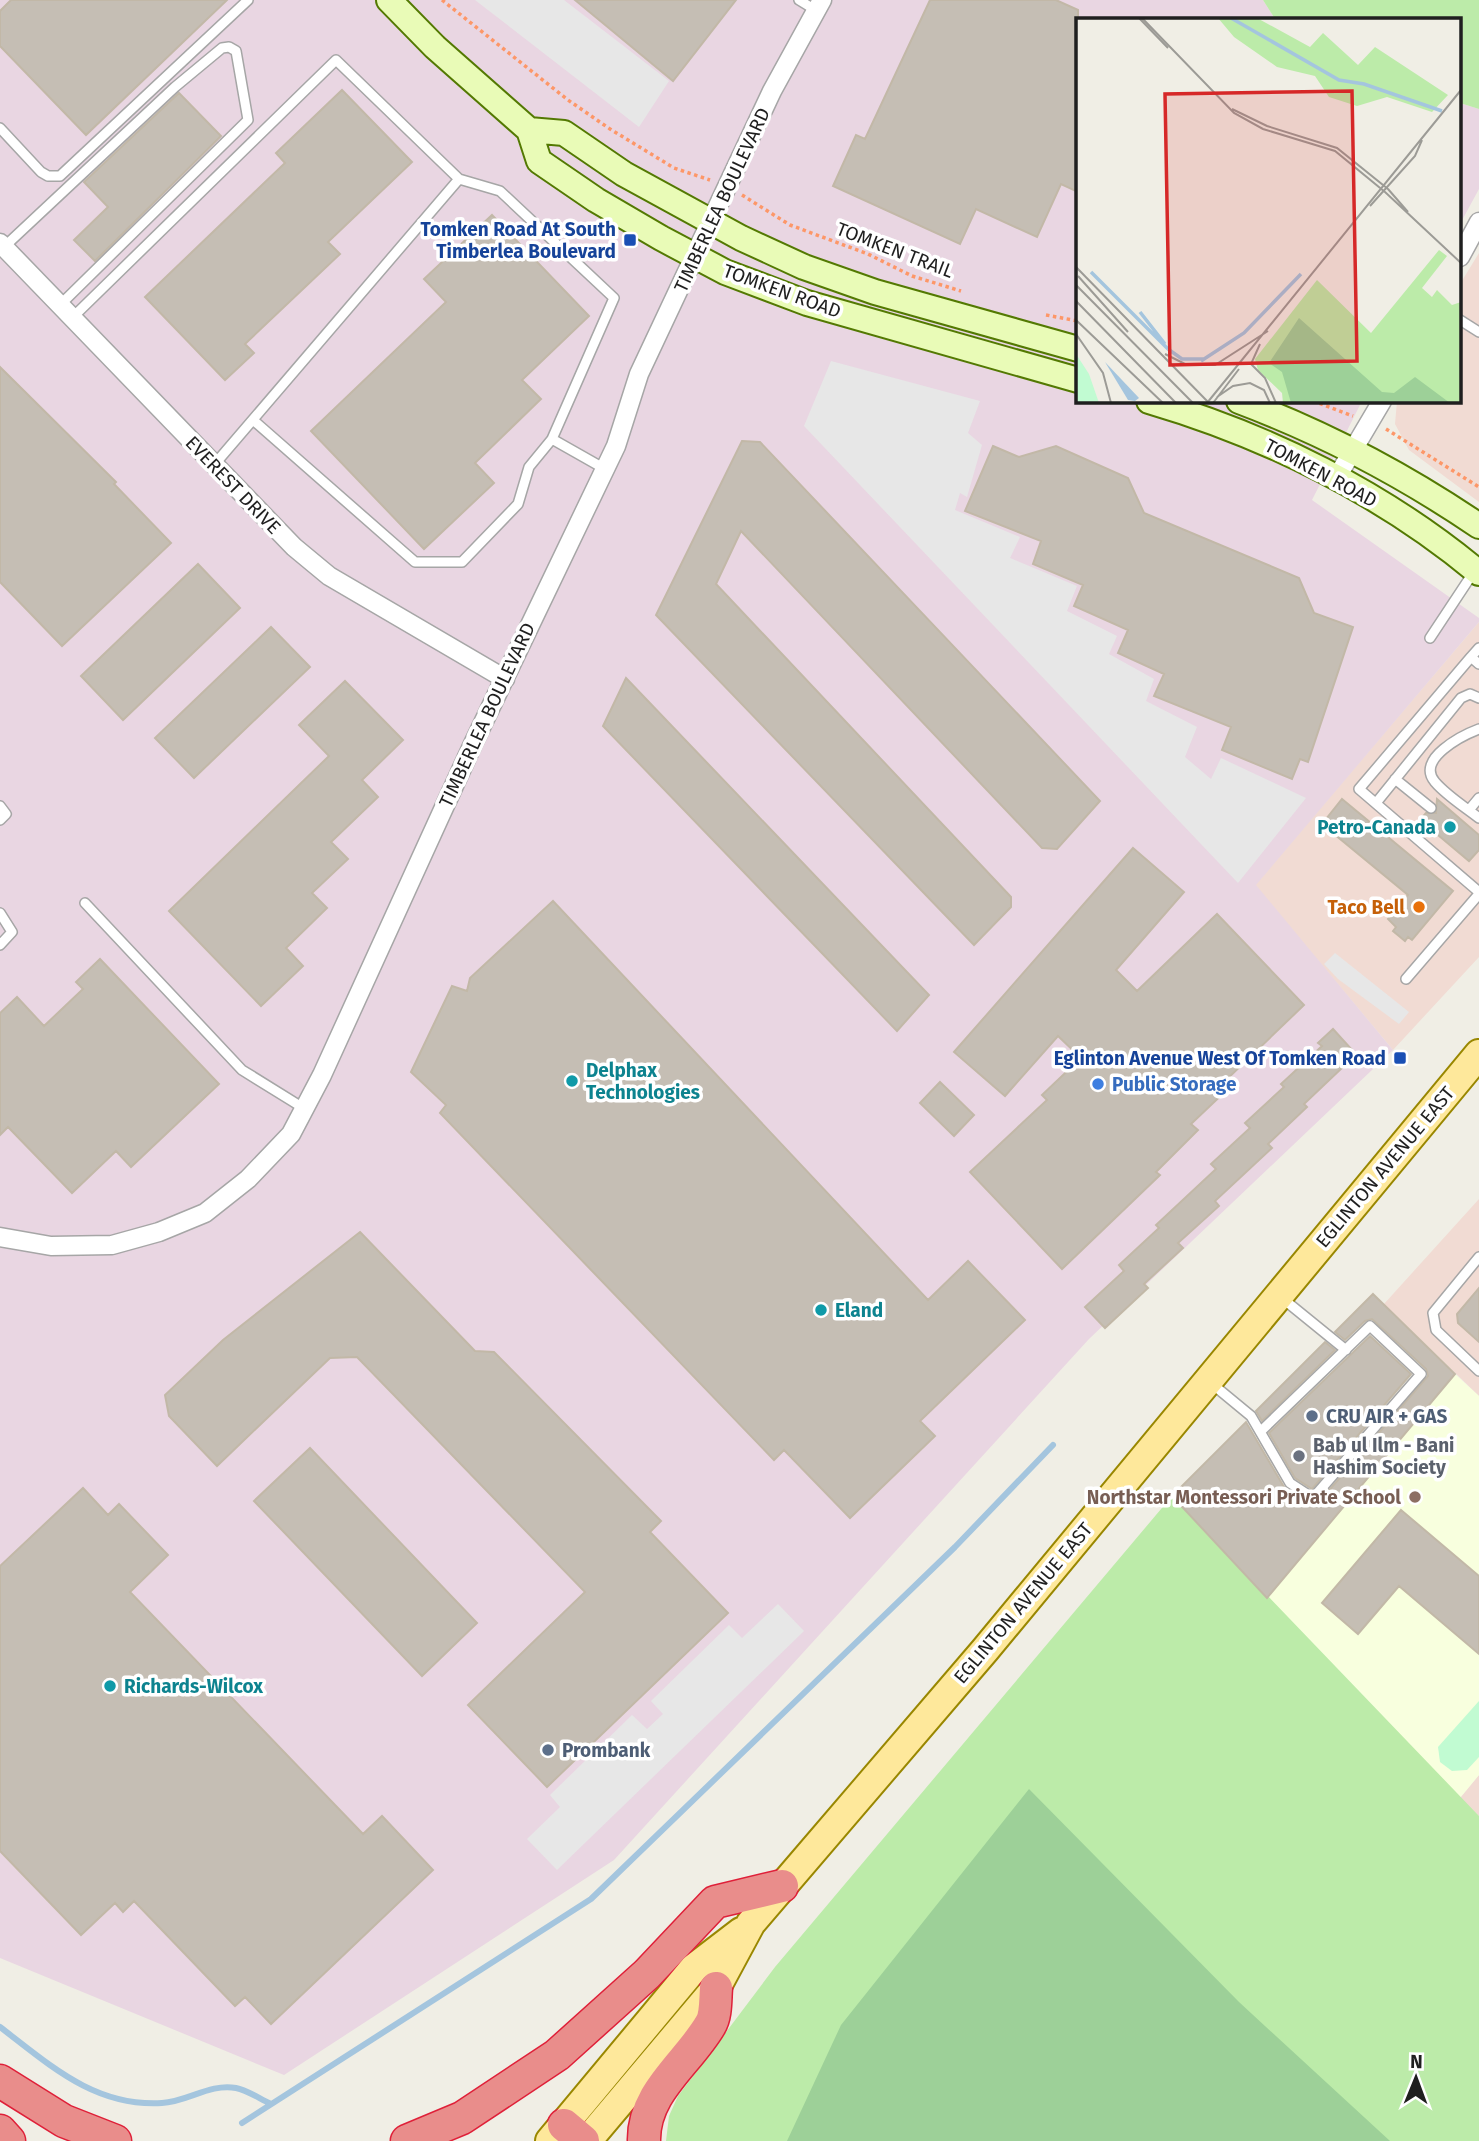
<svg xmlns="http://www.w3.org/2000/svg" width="1479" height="2141" font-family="'Fira Sans',sans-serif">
<rect width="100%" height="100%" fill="#f0eee5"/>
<path fill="#f1dbd3" d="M1479,253V502L1409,450L1395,424L1397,401H1460V284Z
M1479,622V957L1393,1050L1255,885Z
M1479,1199V1396L1384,1304Z
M1479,1775V1816L1460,1798Z"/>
<path fill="#e9d6e2" d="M0,0H1263L1275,19H1078V401H1362L1312,500L1479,618V622L1256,885L1393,1050L1089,1339L614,1860L284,2075L0,1958Z
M1460,103L1479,109V189L1460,224Z"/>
<path fill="#f8ffde" d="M1455,1374L1479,1396V1775L1460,1798L1267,1598Z"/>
<path fill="#bceba9" d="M1263,0H1479V109L1460,103V19H1275Z
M1172,1496L1479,1816V2141H666L669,2116L678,2096L775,1967Z"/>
<path fill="#9dd098" d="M1029,1789L1239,2002L1390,2141H787L841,2025Z"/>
<path fill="#c1fbd2" d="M1479,1701V1757L1467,1770L1452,1771L1440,1762L1438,1747Z"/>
<path fill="#e7e7e7" d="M475,0H564L669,81L639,127Z
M831,361L980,401L968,433L982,445L967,497L960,493L955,510L1020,537L1010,558L1077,586L1067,611L1117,636L1109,654L1154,679L1146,701L1197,727L1185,757L1211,779L1221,758L1306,798L1238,883L804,426Z
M1335,953L1409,1012L1399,1024L1338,979L1324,964Z
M778,1604L804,1631L557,1870L527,1839L560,1807L550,1795L632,1715L647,1729L663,1714L651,1701L729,1625L742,1638Z"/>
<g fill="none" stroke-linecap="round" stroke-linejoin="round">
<path stroke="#a4c5de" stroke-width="6" d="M0,2027C51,2066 95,2107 162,2103C187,2102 210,2083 236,2088C247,2090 260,2099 271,2104
M242,2123L591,1899L955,1547L1053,1445"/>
</g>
<path fill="#c5beb4" stroke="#c2b8a7" stroke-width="2" d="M11,0H227L86,135L0,46V11Z
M575,0H736L673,81Z
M930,0H1056L1078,10V192L1061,184L1037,237L976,209L960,244L833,186L856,135L865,139Z
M342,90L412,162L328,242L340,254L245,344L254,353L225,380L145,297L285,163L276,153Z
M179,93L221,136L95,261L74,240L108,207L84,182Z
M492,215L589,316L522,380L541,399L475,463L494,483L424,549L311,431L446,302L424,279Z
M0,367L116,482L114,484L171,543L62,646L0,582Z
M742,441L760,442L1100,801L1057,849L1042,848L741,531L716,584L1011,897V907L974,945L656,615Z
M993,446L1019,457L1056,446L1128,478L1144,513L1299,578L1314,613L1353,627L1308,762L1300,759L1292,779L1222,750L1231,727L1154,696L1164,674L1118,653L1128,630L1074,606L1083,585L1033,564L1041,541L965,511Z
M198,564L240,608L123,720L81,676Z
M271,627L310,667L194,778L155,738Z
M626,678L929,995L897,1031L603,726Z
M345,681L403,740L362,780L378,797L331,842L348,859L312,893L327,908L286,948L303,966L261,1006L169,911L329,756L299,725Z
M1342,799L1453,891L1412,940L1408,937L1405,941L1393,931L1396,927L1388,919L1408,895L1322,824Z
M1437,799L1479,835V850L1469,861L1420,820L1426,813H1436Z
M1133,848L1184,892L1116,970L1137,991L1217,914L1304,1005L1224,1082L1229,1088L1191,1124L1198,1130L1156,1172L1160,1175L1062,1269L970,1172L1047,1100L1042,1095L1081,1058L1058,1036L1005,1096L954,1052Z
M553,901L928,1300L968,1261L1025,1320L920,1421L935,1436L850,1518L784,1450L774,1460L440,1113L446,1105L411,1072L452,986L467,991L470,978Z
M100,959L219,1084L131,1167L116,1151L72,1193L8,1127L0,1135V1013L17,997L44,1026L83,989L76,982Z
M1333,1029L1353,1051L1340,1064L1343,1067L1304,1104L1307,1107L1268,1144L1272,1148L1215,1201L1219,1206L1178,1243L1183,1248L1144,1284L1148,1288L1105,1328L1085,1307L1124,1271L1119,1265L1159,1228L1156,1225L1216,1169L1211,1164L1250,1128L1245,1123L1284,1087L1281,1084L1322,1046L1318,1043Z
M940,1082L974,1115L954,1136L920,1103Z
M360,1232L475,1351L494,1352L661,1521L650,1532L728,1613L547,1787L468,1705L585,1592L357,1357L330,1358L217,1466L169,1416L165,1395L223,1340Z
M1479,1288V1342L1458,1323L1457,1314Z
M1373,1294L1455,1374L1267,1598L1172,1496L1246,1422L1284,1487L1310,1504L1318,1503L1428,1376L1426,1369L1372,1319L1365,1321L1345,1340L1335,1332Z
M1370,1336L1411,1374L1312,1489L1295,1478L1269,1433Z
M1325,1342L1335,1350L1262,1421L1256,1411Z
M310,1448L477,1623L422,1676L254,1501Z
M83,1488L108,1515L119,1504L168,1555L130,1592L363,1834L382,1816L433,1870L271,2024L245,1997L235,2006L134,1901L123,1912L115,1903L81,1935L0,1851V1566Z
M1401,1510L1479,1576V1654L1399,1586L1358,1634L1322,1603Z"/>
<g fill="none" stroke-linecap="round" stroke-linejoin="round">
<defs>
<path id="service" d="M799,0L817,11
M0,128L41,172L48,176H60L248,0
M4,247L175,87L222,48L229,47L236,51L248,120L60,305
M72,318L336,60L459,179
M1460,320L1479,332
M253,420L415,562H462L518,504L529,467L552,439
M214,465L459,179L500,191L614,298L552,439L605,469
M1430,638L1473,573
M1479,648L1471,657L1479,664
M1471,657L1359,789L1479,892
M1479,729C1463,735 1415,759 1435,782C1447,796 1465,807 1479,818
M1395,779L1431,808
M1376,803L1461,698L1470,694L1479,698
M0,806L6,814L0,820
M1469,810L1479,798
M85,903L242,1070L305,1109
M0,913L12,932L0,945
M1406,979L1479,894
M1479,1257L1433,1313L1436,1330L1479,1371
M1282,1298L1346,1350
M1211,1383L1251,1416L1290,1483L1313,1498L1421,1374L1370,1326L1261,1431"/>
<path id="minor" d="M0,243L294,547L329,576L505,679
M1460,257L1479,222
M1337,477L1382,401
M0,1237L51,1246L112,1245L159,1232L205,1213L248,1179L291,1134L322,1075L473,744L616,446L639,374L772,91L822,0"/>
<path id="secondary" d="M389,0L435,47L529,130L539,161L596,200L661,238L725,272L807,303L1078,380
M529,130L564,133L624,174L741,238L804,267L875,292L1078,349
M1149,401C1268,436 1383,493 1479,573
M1239,401C1324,433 1404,475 1479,526"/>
<path id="primary" d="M550,2141L694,1968L741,1932
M587,2141L716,1988L751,1923L985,1650L1479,1054"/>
<path id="motorway" d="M0,2081L64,2121L115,2141
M564,2125L583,2141
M0,2131L9,2141
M407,2141L462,2118L557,2055L647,1974L715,1902L782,1886
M644,2141C643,2092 687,2064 710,2025C716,2016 715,1999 716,1988"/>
</defs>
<use href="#service" stroke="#a6a6a6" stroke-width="12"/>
<use href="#minor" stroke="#a6a6a6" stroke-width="21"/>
<use href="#secondary" stroke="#537902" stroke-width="28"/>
<use href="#primary" stroke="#998700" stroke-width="32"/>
<use href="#motorway" stroke="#df2039" stroke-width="35"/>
<path stroke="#fd9768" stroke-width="3.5" stroke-dasharray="3.5 3.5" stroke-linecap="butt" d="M442,0L568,100L610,129L674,168L710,180
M742,195L790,225L868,254L912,276L961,291
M1046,315L1078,321
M1313,401L1353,416
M1386,429L1479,487"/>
<use href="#service" stroke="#fff" stroke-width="9"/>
<use href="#minor" stroke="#fff" stroke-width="18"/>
<use href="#secondary" stroke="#e9fbb7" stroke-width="24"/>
<use href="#primary" stroke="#fee89b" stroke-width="28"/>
<use href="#motorway" stroke="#e98d8b" stroke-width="32"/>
</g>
<g fill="#1a4fb4" stroke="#fff" stroke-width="2.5">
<rect x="623" y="233" width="14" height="14" rx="3.5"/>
<rect x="1393" y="1051" width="14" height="14" rx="3.5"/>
</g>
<g fill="#0f9aa8" stroke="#fff" stroke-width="2.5">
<circle cx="1450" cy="827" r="7"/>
<circle cx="572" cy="1081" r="7"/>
<circle cx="821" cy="1310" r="7"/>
<circle cx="110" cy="1686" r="7"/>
</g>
<circle fill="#e8710a" stroke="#fff" stroke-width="2.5" cx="1419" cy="907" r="7"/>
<circle fill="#3f7fe0" stroke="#fff" stroke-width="2.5" cx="1098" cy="1084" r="7"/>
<g fill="#5c6f8a" stroke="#fff" stroke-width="2.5">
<circle cx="1312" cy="1416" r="7"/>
<circle cx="548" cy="1750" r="7"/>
</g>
<circle fill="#6b7280" stroke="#fff" stroke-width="2.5" cx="1299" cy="1456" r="7"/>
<circle fill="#8d6e63" stroke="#fff" stroke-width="2.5" cx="1415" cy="1497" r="7"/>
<g text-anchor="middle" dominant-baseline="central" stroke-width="7" stroke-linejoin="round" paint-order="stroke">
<g font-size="19" fill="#1f1f1f" stroke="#fff">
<text transform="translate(722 200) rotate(-65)">TIMBERLEA BOULEVARD</text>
<text transform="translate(895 250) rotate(21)">TOMKEN TRAIL</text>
<text transform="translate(782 291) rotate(20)">TOMKEN ROAD</text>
<text transform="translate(1321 473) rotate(28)">TOMKEN ROAD</text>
<text transform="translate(233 485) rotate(46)">EVEREST DRIVE</text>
<text transform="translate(487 715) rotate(-65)">TIMBERLEA BOULEVARD</text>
<text transform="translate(1385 1167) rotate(-50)">EGLINTON AVENUE EAST</text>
<text transform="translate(1023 1603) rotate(-50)">EGLINTON AVENUE EAST</text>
</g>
<g font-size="19" font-weight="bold" fill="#164399" stroke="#fff" text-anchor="end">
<text x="616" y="229">Tomken Road At South<tspan x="616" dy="22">Timberlea Boulevard</tspan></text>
<text x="1386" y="1058">Eglinton Avenue West Of Tomken Road</text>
</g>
<g font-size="19" font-weight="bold" fill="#0d838f" stroke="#fff" text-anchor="start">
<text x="1436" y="827" text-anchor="end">Petro-Canada</text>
<text x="586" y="1070">Delphax<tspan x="586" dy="22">Technologies</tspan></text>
<text x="835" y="1310">Eland</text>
<text x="124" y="1686">Richards-Wilcox</text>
</g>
<g font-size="19" font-weight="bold" fill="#c56008" stroke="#fff" text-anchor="end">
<text x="1405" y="907">Taco Bell</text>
</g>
<g font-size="19" font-weight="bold" fill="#366cbe" stroke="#fff" text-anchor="start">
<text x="1112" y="1084">Public Storage</text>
</g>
<g font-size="19" font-weight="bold" fill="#4e5e75" stroke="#fff" text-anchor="start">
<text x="1326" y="1416">CRU AIR + GAS</text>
<text x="562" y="1750">Prombank</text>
</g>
<g font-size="19" font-weight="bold" fill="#5b616d" stroke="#fff" text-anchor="start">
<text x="1313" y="1445">Bab ul Ilm - Bani<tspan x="1313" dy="22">Hashim Society</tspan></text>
</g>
<g font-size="19" font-weight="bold" fill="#785e54" stroke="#fff" text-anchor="end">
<text x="1401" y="1497">Northstar Montessori Private School</text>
</g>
</g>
<g transform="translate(1076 18)">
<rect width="385" height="385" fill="#f0eee5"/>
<path d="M142,0H181L234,29L247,15L282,47L299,29L372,77L356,94L311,79L281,88L253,79L239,58L201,49L158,19ZM363,232L371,238L346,270L356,279L361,272L376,287L385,284V385H217L215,380V385H207L206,375L182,352L179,341L241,262L295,315Z" fill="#bceba9"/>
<path d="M223,300L306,374L318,375L339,359L374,385H215L206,354L193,345Z" fill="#9dd098"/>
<path d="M0,336L13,356L23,385H0Z" fill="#c1fbd2"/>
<path d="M29,344L63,380L59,383L52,382Z" fill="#a4c5de"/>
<path fill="none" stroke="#a4c5de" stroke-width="3.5" d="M155,0L263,62L288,66L366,93M15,254L92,331M64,294L89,326M92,331L106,341H128M125,343L168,315L225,256"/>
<path fill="none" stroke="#9c9b96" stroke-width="2" d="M63,0L92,30M66,0L158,95L187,111L259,133L309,174M156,91L191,108L261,130L312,171M312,171L332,194M309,174L385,245M294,188L339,138L346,122M0,249L133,385M2,258L52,314M0,267L117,385M0,283L100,385M0,302L87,385M0,316L27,355L35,385M184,326L175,346L189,360L200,385M89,336L111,347H139L192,313M141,379L157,368L174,365L188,372L194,385M131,385L385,72M137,385L163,351"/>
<path fill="#d62828" fill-opacity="0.15" stroke="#d62828" stroke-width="3.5" d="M276,73L281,343L94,347L89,76Z"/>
<rect width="385" height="385" fill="none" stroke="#1f1f1f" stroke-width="3.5"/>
</g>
<g transform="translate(1416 2078) rotate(1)" stroke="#ffffff" stroke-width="5" paint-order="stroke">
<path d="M0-5L12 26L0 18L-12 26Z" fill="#1f1f1f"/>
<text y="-10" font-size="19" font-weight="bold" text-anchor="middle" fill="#1f1f1f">N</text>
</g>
</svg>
